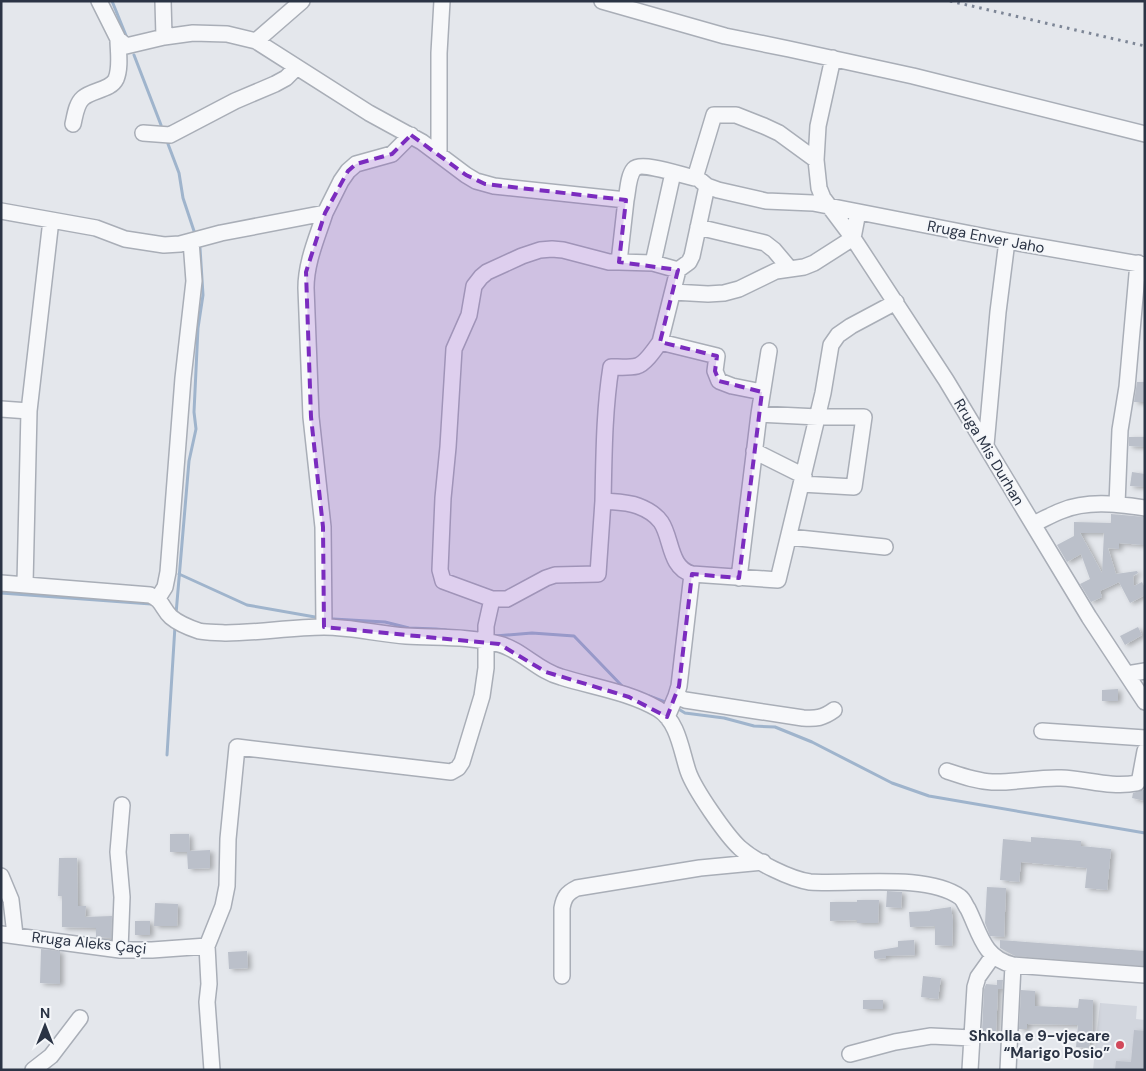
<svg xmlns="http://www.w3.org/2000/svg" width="1146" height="1071" font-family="'DM Sans',sans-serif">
<defs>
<filter id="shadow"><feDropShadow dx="3.5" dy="2" stdDeviation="2.5" flood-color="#0004"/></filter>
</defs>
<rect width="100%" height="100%" fill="#e4e7ec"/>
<path fill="#d2d6de" d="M1100,1003L1137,1006L1136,1019L1145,1020V1070H1093Z"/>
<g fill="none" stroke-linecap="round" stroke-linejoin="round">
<path stroke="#9fb4cc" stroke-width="3" d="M112,1L127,38
M134,55L161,125
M168,144L179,173L183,198L194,231
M179,574L247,605L315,617
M1,593L151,604
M176,614L189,461L196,429L194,412L198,328L203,295L200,248
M333,619L385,622L409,628L436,629L446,630
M495,636L532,633L574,636L624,688
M649,696L665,702
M680,710L685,713L724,718L754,726L775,727L812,742L892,783L929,796L1145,833
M167,755L175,626"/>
</g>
<path fill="#bbc0ca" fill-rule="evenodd" filter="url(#shadow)" d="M1137,382H1145V402H1134Z
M1129,437H1145V447L1129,446Z
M1132,472L1145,474V487L1130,486Z
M1111,514L1145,517L1144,545L1119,543V549L1108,548L1116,574L1137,571L1138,573L1133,576L1134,586L1142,582L1145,588V595L1130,603L1119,582L1100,591L1102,597L1091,602L1080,584L1090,579L1081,554L1067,562L1057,545L1074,536V522L1111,523ZM1080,533H1104L1102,573L1089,549Z
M1138,627L1142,635L1125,645L1120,636Z
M1118,689V701H1102V690Z
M1143,790H1145V801L1132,798L1133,793Z
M170,834H189L190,851L210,850V868L188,869L187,852H170Z
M1031,837L1081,841V846L1111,849L1107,890L1085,888L1087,868L1021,862L1019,882L1000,880L1003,839L1031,842Z
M59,858H77L78,906H86L85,917L112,916L111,938L96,937V928L62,927V896H58Z
M987,887L1006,888L1004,937L990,936L985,923Z
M887,891L902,892L901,908L886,907Z
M857,900H879L878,923H857V920L830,921V902H857Z
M155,903L178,904L177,926H154Z
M951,907L953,921L952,946L935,945V926L910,927L909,912L930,911V910Z
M135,921H150V935H135Z
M914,940L915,955L886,956V958L875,959L874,957V951L898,947V941Z
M1000,940L1145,951V966L1015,956L1000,948Z
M41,949L60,951V984L40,983Z
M247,951L248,968L229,969L228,952Z
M923,976L941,978L938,999L921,997Z
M997,980H1003L1002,989H998L996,1033L982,1032L984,989L986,984L997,985Z
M1021,990L1035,991V1006L1078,1008L1079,999L1093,1000L1092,1037H1090L1089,1048L1076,1047L1078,1025L1027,1024V1029H1019Z
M863,1000H883V1009H863Z
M1134,1030L1145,1031V1070H1115L1116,1061L1131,1062Z"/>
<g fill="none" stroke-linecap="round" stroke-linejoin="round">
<defs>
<path id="minor" d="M99,1L118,39L126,46L164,37L193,33L227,34L256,41L369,113L422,142L466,175L476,181L494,186L626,200C628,191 628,176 634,169C641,161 684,176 695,178L714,115H736L764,126L779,133L816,160L819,188L823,198L853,238L946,380L1089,617L1145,702
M163,1L164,37
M602,1L725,36L789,49L913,76L1145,134
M256,41L302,1
M73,124C75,116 76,104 83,98C92,90 111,90 116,79C121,67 118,51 118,39
M143,133L170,135L235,101L275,84L286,78L296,68
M439,154V53L442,1
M816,160L818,126L833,58
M707,186L718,190L766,201L813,203L1007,241L1145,265
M626,200L619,262L653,263L678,270L689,262L692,256L707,186L701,181
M1,211L96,228L125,239L164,245L180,244L221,233L325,213L341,181L348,171L356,164L392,154L411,135
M698,227L765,243L774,250L790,269
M653,263L673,173
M673,292L708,294L724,293L739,289L776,271L804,267L814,263L853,238L858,212
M660,342L717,356L715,371L719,381L732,386L762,392
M1,409L29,411
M759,414L818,417H864L854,487L801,484
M986,445L998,312L1007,241
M754,451L804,476
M1117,504L1120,430L1127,387L1138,263
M1033,524C1042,520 1051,515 1061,511C1088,500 1116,504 1145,508
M789,537L885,547
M692,574L778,580L823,393L831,345L838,335L851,326L896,302
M739,578L759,414L769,351
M1,583L150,595C163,600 162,609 171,617C178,623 190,628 199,631C208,633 218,632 226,633C259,633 291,627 324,627C352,627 378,634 406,636C437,638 469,636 499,644C522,650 538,671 561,677C593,687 629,692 658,709C678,721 681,750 688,771C694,789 726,835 740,848C756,862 790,879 810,882C851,885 926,873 960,897C964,900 965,905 968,909C980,933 983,958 1013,965L1145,975
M25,584L29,411L51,220
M158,598L165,587L168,572L183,378L194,281L191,241
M492,599H507L546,578L555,575L598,574L603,501
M324,627L323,527L311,417L306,288C306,262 317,238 325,213
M1127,674L1145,671
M676,696L685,700L803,718C816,719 823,718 834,710
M667,717L676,696L679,686L692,574C669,568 672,538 661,522C656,515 646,509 638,506C628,502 615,502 603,501C604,456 604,411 611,367C619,367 629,368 637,366C645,364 655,349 660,342L678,270
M1042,731L1145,738
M947,771C962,776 976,781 992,782C1015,783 1038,777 1061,778C1087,779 1110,788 1137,783L1140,778L1145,751
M1,876L11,900L15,935
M1,934L120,950H152L207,946
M120,950L122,897L118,852L122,805
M562,976V908C564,897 567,893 577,888L700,868L763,862
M850,1054L895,1042L931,1036L972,1038
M33,1070L51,1056L80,1018
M212,1070L207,1002L209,984L207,946L223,906L227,886L228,839L237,747L451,772L458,768L462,762L482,696L486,668V626L492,599L443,581L440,570L443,498L448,447L454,349L469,315L474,286L481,277L487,272L522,256L540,250L552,249L563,250L609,262H619
M970,1070L975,987L978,977L993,956
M1008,1070L1013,965"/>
</defs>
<use href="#minor" stroke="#a9aeb7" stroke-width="18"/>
<use href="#minor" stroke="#f7f8fa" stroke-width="15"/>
<path stroke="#7d8696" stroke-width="3" stroke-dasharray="2.5 5" stroke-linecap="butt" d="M950,1L1145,46"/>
</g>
<path fill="#7b2cbf" fill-opacity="0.2" stroke="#7b2cbf" stroke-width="4" stroke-dasharray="10 6" stroke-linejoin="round" d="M411,135L466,175L485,184L626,200L619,262L678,270L660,342L717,356L715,371L719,381L762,392L739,578L692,574L679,686L667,717L629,697L546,672L499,644L324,627L323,527L311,417L306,272L325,213L348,171L356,164L392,154Z"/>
<circle fill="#d1495b" stroke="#f4f6f9" stroke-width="2" cx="1120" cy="1045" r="5"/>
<g text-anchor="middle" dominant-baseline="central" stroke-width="4" stroke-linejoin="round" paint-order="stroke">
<g font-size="15" fill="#2b3445" stroke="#f4f6f9">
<text transform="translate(986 237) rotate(11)">Rruga Enver Jaho</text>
<text transform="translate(989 452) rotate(59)">Rruga Mis Durhan</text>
<text transform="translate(89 943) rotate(6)">Rruga Aleks Çaçi</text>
</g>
<g font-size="15" font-weight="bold" fill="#2b3445" stroke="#f4f6f9" text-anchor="end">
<text x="1110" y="1036">Shkolla e 9-vjecare<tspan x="1110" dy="17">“Marigo Posio”</tspan></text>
</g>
</g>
<rect width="1146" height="1071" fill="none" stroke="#2b3445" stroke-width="5"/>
<g transform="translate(45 1026)" stroke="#f4f6f9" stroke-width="4" paint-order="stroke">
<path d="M0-4L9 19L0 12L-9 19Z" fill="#2b3445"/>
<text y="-8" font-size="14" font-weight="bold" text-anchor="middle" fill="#2b3445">N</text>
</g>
</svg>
